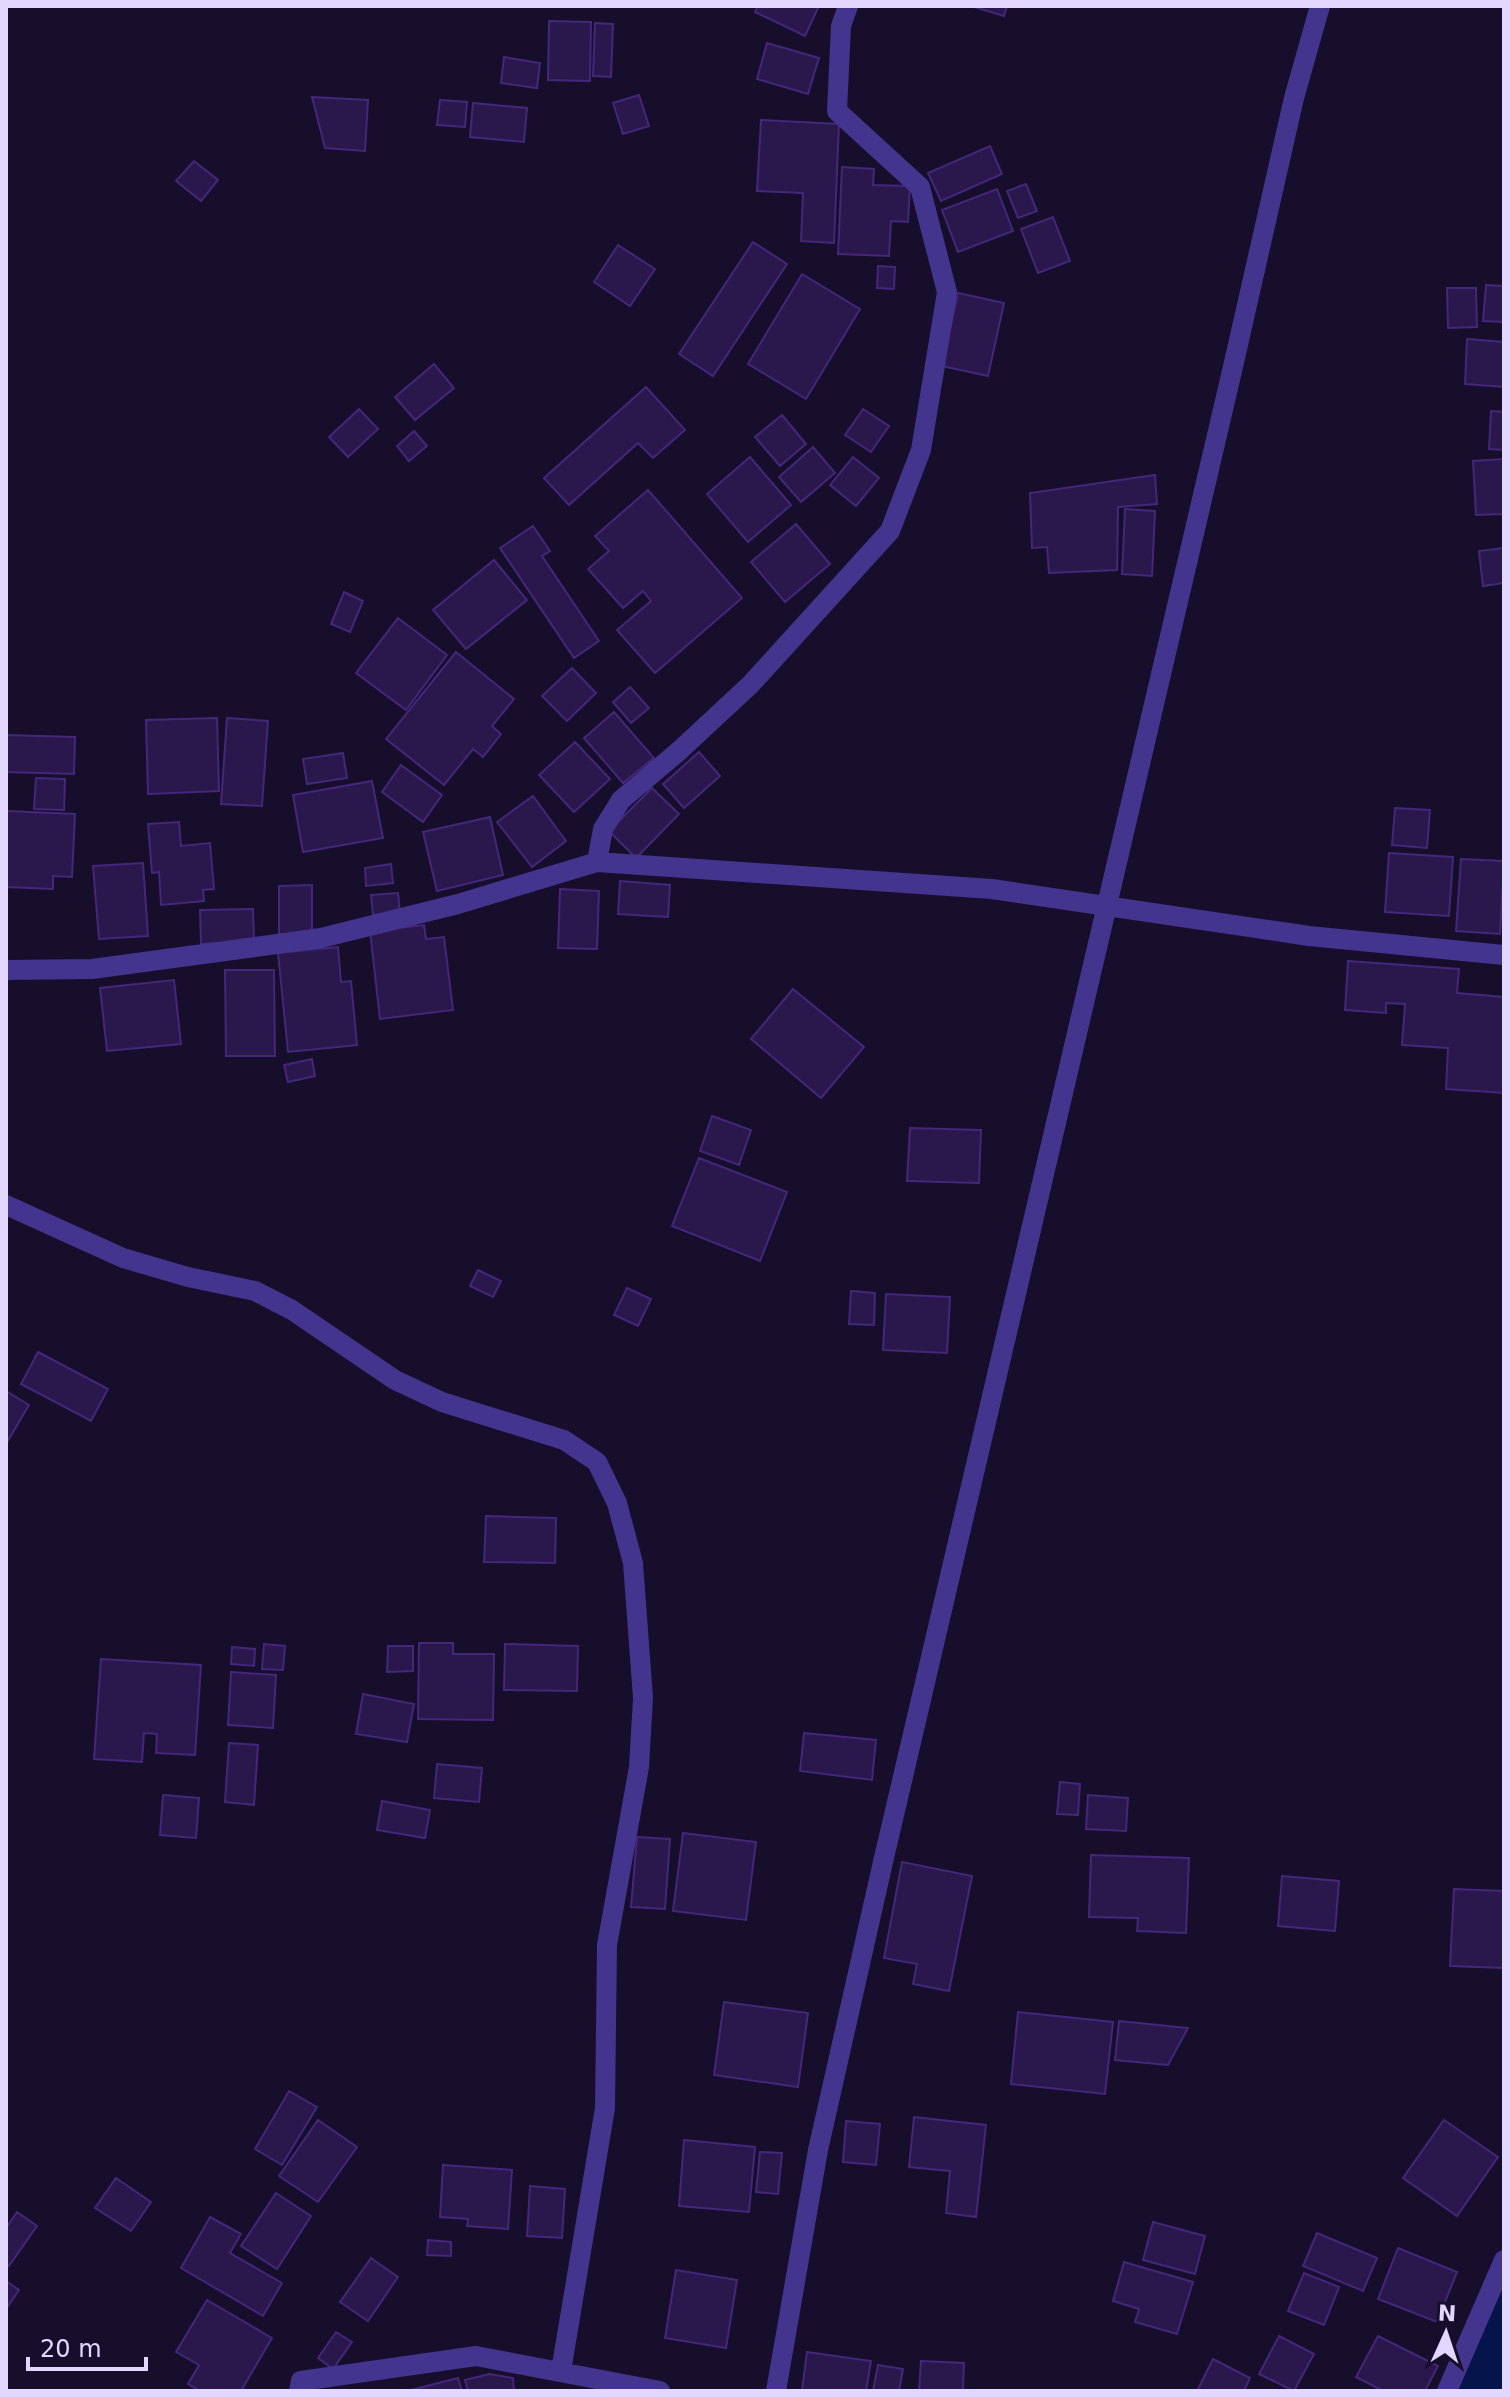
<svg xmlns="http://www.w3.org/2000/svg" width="1510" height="2397" font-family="'DejaVu Sans',sans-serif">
<rect width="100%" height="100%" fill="#160e2a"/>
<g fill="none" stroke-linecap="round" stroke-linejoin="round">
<path stroke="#05154c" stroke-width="72" d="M1478,2391L1504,2329"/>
</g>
<path fill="#2a184d" stroke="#43277b" stroke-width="2" d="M758,6H819L805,36L755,12Z
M971,6H1007L1004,16Z
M549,21L591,22L590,81L548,80Z
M595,23L613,24L611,77L593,76Z
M767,43L819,58L808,94L757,79Z
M504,57L540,63L537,88L501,83Z
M639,95L649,126L623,134L613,103Z
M312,97L368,100L365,151L325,148Z
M440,100L467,102L465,127L437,125Z
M473,103L527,108L524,142L470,137Z
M761,120L839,124L834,243L801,241L803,193L757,191Z
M990,146L1002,174L941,201L928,173Z
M194,161L218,180L201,201L176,181Z
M842,167L874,169L873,185L910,186L908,222L891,221L889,256L838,254Z
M1026,184L1037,211L1018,218L1007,191Z
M997,189L1013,231L958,252L942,210Z
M1053,217L1070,261L1038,273L1021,229Z
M753,242L787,264L713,376L679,354Z
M618,245L655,269L630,306L594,282Z
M878,266L895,267L894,289L877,288Z
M802,274L860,309L806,399L748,364Z
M1486,285L1504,286V322L1483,321Z
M1447,288H1476L1477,327L1448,328Z
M958,293L1004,303L988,376L942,366Z
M1467,339L1504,342V387L1465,384Z
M434,364L454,388L415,420L395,397Z
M646,387L685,430L653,458L638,443L569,505L544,478Z
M359,409L378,429L348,457L329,437Z
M863,409L889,426L871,452L845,435Z
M1491,411L1504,412V450L1489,449Z
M782,415L806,444L780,466L755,437Z
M414,431L427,446L409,461L397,446Z
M813,447L835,473L801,502L779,477Z
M750,457L791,505L748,542L707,494Z
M853,457L879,478L856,506L830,485Z
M1504,459V514L1476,515L1473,461Z
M1155,475L1157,504L1118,507L1117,570L1049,573L1047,547L1032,548L1030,493Z
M648,490L742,598L655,673L617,630L651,601L643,591L623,608L588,569L609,551L595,536Z
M1125,509L1155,511L1152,576L1122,574Z
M796,524L830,564L785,602L751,562Z
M533,526L550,551L542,556L599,641L574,658L500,548Z
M1504,548V583L1483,586L1479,551Z
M494,560L527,600L466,649L433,610Z
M344,592L363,601L350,632L331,624Z
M398,618L447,655L406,710L356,673Z
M456,652L514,699L492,726L501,734L483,757L473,749L444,785L386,739Z
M572,668L596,693L567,721L542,696Z
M630,687L649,708L631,723L613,702Z
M614,712L654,758L623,783L584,738Z
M217,718L219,791L148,794L146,720Z
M227,718L268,721L262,806L221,804Z
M6,735L75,737L74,774L6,772Z
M575,742L610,779L574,812L539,775Z
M699,752L720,776L684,808L663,784Z
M343,753L347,778L307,784L303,759Z
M401,765L442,795L423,822L382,792Z
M36,778L65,779L64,810L34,809Z
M372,781L383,838L303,852L293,795Z
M652,788L679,814L636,858L609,831Z
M533,796L566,841L532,867L497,822Z
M1395,808L1430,810L1427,848L1392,845Z
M6,811L75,814L72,877L53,876V889L6,887Z
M490,817L503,875L437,891L423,832Z
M179,822L181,846L210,843L214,889L203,890L204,901L161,905L159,872L152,873L148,824Z
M1389,853L1453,857L1449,916L1385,912Z
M1461,859L1504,861L1500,934L1456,931Z
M143,863L148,936L99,939L93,866Z
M391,864L393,883L366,886L365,868Z
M620,881L670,885L668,917L618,914Z
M312,885V934H279V886Z
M560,889L599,891L597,949L558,948Z
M398,893L400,912L373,915L371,895Z
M253,909L254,942L201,944L200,910Z
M424,925L426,939L444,937L453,1010L380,1019L370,931Z
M338,947L341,982L351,981L357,1045L288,1052L278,953Z
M1348,961L1459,969L1457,993L1504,997V1093L1446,1089L1448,1048L1402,1045L1405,1004L1386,1003V1013L1345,1010Z
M225,970H274L275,1056H226Z
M174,980L181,1044L107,1051L100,988Z
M793,989L864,1047L821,1098L751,1039Z
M312,1059L315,1076L288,1082L284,1065Z
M712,1116L751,1130L739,1165L700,1151Z
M910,1128L981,1130L979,1183L907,1181Z
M699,1158L787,1192L760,1261L672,1226Z
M478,1270L501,1281L493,1297L470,1286Z
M627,1288L651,1299L638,1326L614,1315Z
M851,1291L875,1293L874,1325L849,1324Z
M886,1294L950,1297L947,1353L883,1350Z
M38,1352L108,1389L91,1421L21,1384Z
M6,1391L29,1405L6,1444Z
M486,1516L556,1518L555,1563L484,1562Z
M419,1643H453V1654H494L493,1720L418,1719Z
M264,1644L285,1646L283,1670L262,1669Z
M505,1644L578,1646L577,1691L504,1690Z
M388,1646H413V1671L387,1672Z
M232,1647L255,1649L254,1666L231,1664Z
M101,1659L201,1665L195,1755L156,1753L157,1734L144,1733L142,1762L94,1759Z
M231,1672L276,1675L273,1728L228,1725Z
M363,1694L414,1704L407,1742L356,1734Z
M804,1733L876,1740L872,1780L800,1771Z
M229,1743L258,1745L254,1805L225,1802Z
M437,1764L482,1768L479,1802L434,1798Z
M1060,1782L1080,1784L1078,1815L1057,1814Z
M163,1795L199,1798L196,1838L160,1835Z
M1088,1795L1128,1798L1126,1831L1086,1829Z
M382,1801L430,1810L425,1838L377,1830Z
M683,1833L756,1842L746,1920L673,1911Z
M637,1837L670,1839L665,1909L631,1907Z
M1091,1855L1189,1858L1186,1933L1137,1931L1138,1918L1089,1917Z
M902,1862L972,1876L949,1991L913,1984L917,1964L884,1958Z
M1282,1876L1339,1881L1335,1931L1278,1926Z
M1454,1889L1504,1891V1968L1450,1966Z
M724,2002L808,2013L798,2087L714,2075Z
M1018,2012L1113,2022L1105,2094L1011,2084Z
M1119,2021L1188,2028L1168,2065L1115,2060Z
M289,2091L317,2107L282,2165L255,2149Z
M914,2117L986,2125L976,2217L946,2213L950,2171L909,2167Z
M318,2120L357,2147L318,2202L279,2176Z
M1444,2120L1498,2157L1457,2216L1403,2178Z
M846,2121L880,2124L876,2165L843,2162Z
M684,2140L755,2147L749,2212L679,2206Z
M760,2152L782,2153L778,2194L756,2192Z
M443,2165L512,2170L508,2229L467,2226L468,2219L440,2217Z
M116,2178L151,2202L131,2231L95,2208Z
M530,2186L565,2189L562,2238L527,2236Z
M276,2193L311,2216L277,2269L241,2246Z
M17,2212L37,2226L9,2266L6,2264V2228Z
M210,2217L241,2234L230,2253L282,2283L263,2316L181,2268Z
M1153,2222L1205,2236L1195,2274L1143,2260Z
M1317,2233L1377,2258L1363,2291L1303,2266Z
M428,2240L451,2242V2256L427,2255Z
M1398,2248L1457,2272L1437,2322L1378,2299Z
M371,2258L398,2277L368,2321L340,2302Z
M1124,2262L1193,2282L1177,2334L1135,2322L1139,2309L1113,2301Z
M676,2270L737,2280L726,2348L665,2338Z
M1304,2273L1339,2287L1324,2325L1288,2311Z
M6,2281L19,2290L6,2309Z
M207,2300L272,2338L241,2391H200L188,2384L199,2365L176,2352Z
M336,2332L352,2342L333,2369L318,2358Z
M1279,2336L1314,2354L1294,2391L1259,2374Z
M1378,2336L1438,2366L1425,2391H1383L1356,2377Z
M807,2352L871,2361L866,2391L802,2390Z
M1213,2359L1250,2378L1244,2391H1197Z
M921,2361L964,2363L963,2391H919Z
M878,2365L903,2369L899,2391H873Z
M489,2374L513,2378L514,2391H468L465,2380Z
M458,2378L462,2391H407Z"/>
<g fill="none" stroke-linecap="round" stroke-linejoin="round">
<path stroke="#43348e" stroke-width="20" d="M597,862L603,829L621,800L679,751L751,684L890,531L921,450L947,292L920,187L837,111L841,26L848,6
M6,970L92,969L321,938L458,904L597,862L992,889L1309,936L1504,955
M6,1205L123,1258L188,1277L255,1291L292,1310L395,1380L442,1402L564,1440L597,1462L617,1503L633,1563L643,1698L639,1767L607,1945L605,2108L561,2371
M299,2391L301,2381L476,2356L660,2391
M776,2391L818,2150L883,1862L1232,371L1294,98L1320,6
M1447,2391L1504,2260"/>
</g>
<rect width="1510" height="2397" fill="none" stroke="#e1d7ff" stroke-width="16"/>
<g transform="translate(1446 2333) rotate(3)" stroke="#160e2a" stroke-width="6" paint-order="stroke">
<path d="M0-6L14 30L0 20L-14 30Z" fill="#e1d7ff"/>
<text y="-12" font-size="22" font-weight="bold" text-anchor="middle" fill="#e1d7ff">N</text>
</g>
<path d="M28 2357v12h118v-12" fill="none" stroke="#e1d7ff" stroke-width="4"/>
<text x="40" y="2357" font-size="24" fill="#e1d7ff" stroke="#160e2a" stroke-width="6" paint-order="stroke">20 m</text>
</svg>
